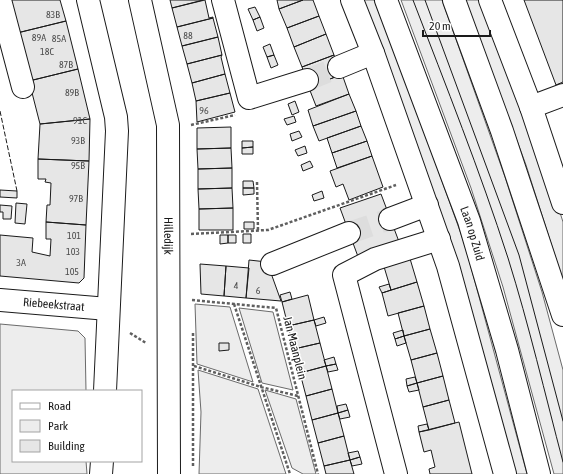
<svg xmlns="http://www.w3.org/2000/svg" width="563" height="474" font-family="'Asap Condensed',sans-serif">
<rect width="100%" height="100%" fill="#fff"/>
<path fill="#ededed" stroke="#6a6a6a" d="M357,0H374L402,70L465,245L527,474H512Z
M401,0H442L505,177L542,292L563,370V474H554L503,287L471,188Z
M465,0H481L549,178L563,222V281L526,165Z
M195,304L230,307L253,382L197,364Z
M239,308L273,312L293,390L262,383Z
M0,324L78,331L85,338L86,391H13V461H86L87,474H0Z
M198,370L258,389L286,474H199L201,412Z
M265,390L296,399L316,474H303L292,468Z"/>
<path fill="#e6e6e6" stroke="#1a1a1a" d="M8,0H60L66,21L17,33Z
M170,0H203L172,8Z
M205,0L209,18L213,17V18L177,27L172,8Z
M277,0H303L279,9Z
M303,0H313L319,16L287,28L279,9Z
M524,0H563V82L556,85Z
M255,7L260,17L253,20L248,9Z
M319,16L326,34L294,47L287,28Z
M260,17L264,28L257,31L253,20Z
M213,18L218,37L182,46L177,27Z
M66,21L78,69L29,81L17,33Z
M326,34L334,55L302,67L294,47Z
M218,37L222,55L187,64L182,46Z
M270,44L274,55L267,57L263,47Z
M222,55L221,57L225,74L192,83L187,64Z
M274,55L278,65L271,68L267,57Z
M334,55L342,74L309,88L302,67Z
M78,69L90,119L40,124L29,81Z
M225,74L230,93L196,101L192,83Z
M342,74L349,94L316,106L309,88Z
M230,93L235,112L197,122L196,101Z
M349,94L356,111L313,126L308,110Z
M295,101L299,112L292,115L288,104Z
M356,111L361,126L319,141L313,126Z
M294,116L296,122L287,125L284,119Z
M90,119L89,161L38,159L40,124Z
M361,126L367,141L332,153L327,138Z
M231,127V148L197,149V128Z
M299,131L302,137L292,141L290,134Z
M242,141H253V147L242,148Z
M367,141L372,156L337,168L332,153Z
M305,146L307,153L298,156L295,150Z
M253,147V154H242V148Z
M231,148L232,168L198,169L197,149Z
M372,156L383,187L349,200L343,184L336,187L330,171Z
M38,159L89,161L86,225L46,222L47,205H50L51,183L45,182L46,179H38Z
M310,161L313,167L303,171L301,165Z
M232,168V188L198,189V169Z
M243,181H253L254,188H243Z
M232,188L233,208L199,209L198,189Z
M243,188H254V194L243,195Z
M0,190L17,191V198L0,197Z
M322,191L324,198L314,201L312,195Z
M381,194L401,247L360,262L340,208Z
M16,203L27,204L25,224L15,223Z
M0,205L12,206L11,219H3V212H0Z
M233,208V230H199V209Z
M46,222L86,225L84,278L79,283L0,276V235L33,238L32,252L50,256L51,239H46Z
M244,222H254V229H244Z
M243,234H251V243H243Z
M220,235H228V243L220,244Z
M228,235H236V243H228Z
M408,252L417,282L391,290L382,260Z
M249,260L267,262L281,301L246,298Z
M200,264L226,266L224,296L201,294Z
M226,266L249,268L246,298L224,296Z
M417,282L424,306L388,316L382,293Z
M389,284L391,290L382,293L379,287Z
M290,292L292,299L282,302L280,295Z
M308,295L314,320L288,326L282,302Z
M424,306L430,329L404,336L398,313Z
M324,317L326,323L316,326L314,320Z
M314,320L320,343L294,349L288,326Z
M430,329L437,353L411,360L404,336Z
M403,330L404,336L395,339L393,333Z
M404,336L406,343L397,346L395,339Z
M219,343H229V350L219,351Z
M320,343L326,366L300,373L294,349Z
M437,353L443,376L417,383L411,360Z
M334,357L336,364L326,366L324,360Z
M336,364L338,370L328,372L326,366Z
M326,366L332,389L306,396L300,373Z
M443,376L449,400L423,407L417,383Z
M415,377L417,383L407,386L406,379Z
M417,383L419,390L409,392L407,386Z
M332,389L338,413L312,420L306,396Z
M449,400L455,423L429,430L423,407Z
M346,404L348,410L338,413L337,406Z
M348,410L350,417L340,419L338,413Z
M338,413L344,436L318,443L312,420Z
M459,422L472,474H430L429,469L435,467L431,450L424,452L419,432Z
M427,424L429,430L419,432L418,426Z
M344,436L350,460L324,466L318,443Z
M358,451L360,457L350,460L348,453Z
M360,457L362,464L352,466L350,460Z
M350,460L354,474H326L324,466Z"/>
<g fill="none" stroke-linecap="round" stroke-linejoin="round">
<path stroke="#ddd" stroke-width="22" stroke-dasharray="22 11" stroke-linecap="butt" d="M307,80L339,67
M349,233L390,219"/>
<defs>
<g id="minor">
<path d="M0,0L23,87"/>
<path d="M88,0L116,117L117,131L105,391"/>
<path id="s1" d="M140,0L168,125L169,474"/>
<path d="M223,0L249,98L307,80"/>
<path d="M352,0L373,53L448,266L505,474"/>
<path d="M490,0L531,107L563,203"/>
<path d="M339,67L373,53"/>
<path d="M531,107L563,95"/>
<path d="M390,219L427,205"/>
<path d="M272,264L349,233"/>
<path id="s2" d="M0,300L108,309"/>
<path d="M101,474L102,461"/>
<path d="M396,474L344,275L375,259L439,239"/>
</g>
<g id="major">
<path id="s3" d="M386,0L469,221L507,350L539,474"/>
<path d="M454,0L502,131L563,315"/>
</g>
</defs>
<use href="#minor" stroke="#1a1a1a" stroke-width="24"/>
<use href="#major" stroke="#1a1a1a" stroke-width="24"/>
<path stroke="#5f5f5f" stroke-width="2.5" stroke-dasharray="3 2" stroke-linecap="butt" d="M191,125L235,115
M257,182L258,231
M191,234L268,230L396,185
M192,300L276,308L318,474
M234,304L290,474
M130,333L146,343
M193,333V466
M194,366L261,387L298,396"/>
<use href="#minor" stroke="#fff" stroke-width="22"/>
<use href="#major" stroke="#fff" stroke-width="22"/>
<path stroke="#1a1a1a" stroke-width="1" d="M413,0C446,86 480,171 508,258C529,325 545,394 563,462
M425,0L519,255L563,421"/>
<path stroke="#1a1a1a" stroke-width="1" stroke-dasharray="5 2" stroke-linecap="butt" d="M0,111L17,191H15"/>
</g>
<g text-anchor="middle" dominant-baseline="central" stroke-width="3" stroke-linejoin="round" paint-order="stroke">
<g font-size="10" fill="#4d4d4d">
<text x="53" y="14">83B</text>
<text x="188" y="35">88</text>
<text x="39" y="37">89A</text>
<text x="59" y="38">85A</text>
<text x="47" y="51">18C</text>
<text x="66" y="64">87B</text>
<text x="72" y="92">89B</text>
<text x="204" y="110">96</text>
<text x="80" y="120">91C</text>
<text x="78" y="140">93B</text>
<text x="78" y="165">95B</text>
<text x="76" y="198">97B</text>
<text x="74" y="235">101</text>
<text x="73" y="251">103</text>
<text x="21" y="262">3A</text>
<text x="72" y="271">105</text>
<text x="236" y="285">4</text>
<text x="258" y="290">6</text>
</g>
<g font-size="12" fill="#1a1a1a" stroke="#fff">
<text stroke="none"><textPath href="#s3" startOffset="249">Laan op Zuid</textPath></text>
<text stroke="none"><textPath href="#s1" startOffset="239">Hilledijk</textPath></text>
<text stroke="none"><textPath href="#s2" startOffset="54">Riebeekstraat</textPath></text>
<text transform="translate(295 348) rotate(76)">Jan Maanplein</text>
</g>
</g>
<rect x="12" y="390" width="130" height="72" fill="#ffffff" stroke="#a3a3a3"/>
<rect x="20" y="403" width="20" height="6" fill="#ffffff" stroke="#a3a3a3"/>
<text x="48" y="410" font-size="12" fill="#1a1a1a">Road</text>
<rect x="20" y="420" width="20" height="12" fill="#ededed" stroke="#a3a3a3"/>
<text x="48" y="430" font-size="12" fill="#1a1a1a">Park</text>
<rect x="20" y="440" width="20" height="12" fill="#e6e6e6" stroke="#a3a3a3"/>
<text x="48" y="450" font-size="12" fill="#1a1a1a">Building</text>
<path d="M423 30v6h67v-6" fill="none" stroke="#1a1a1a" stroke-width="2"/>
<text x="429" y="30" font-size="12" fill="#1a1a1a" stroke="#ffffff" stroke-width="3" paint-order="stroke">20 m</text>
</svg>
